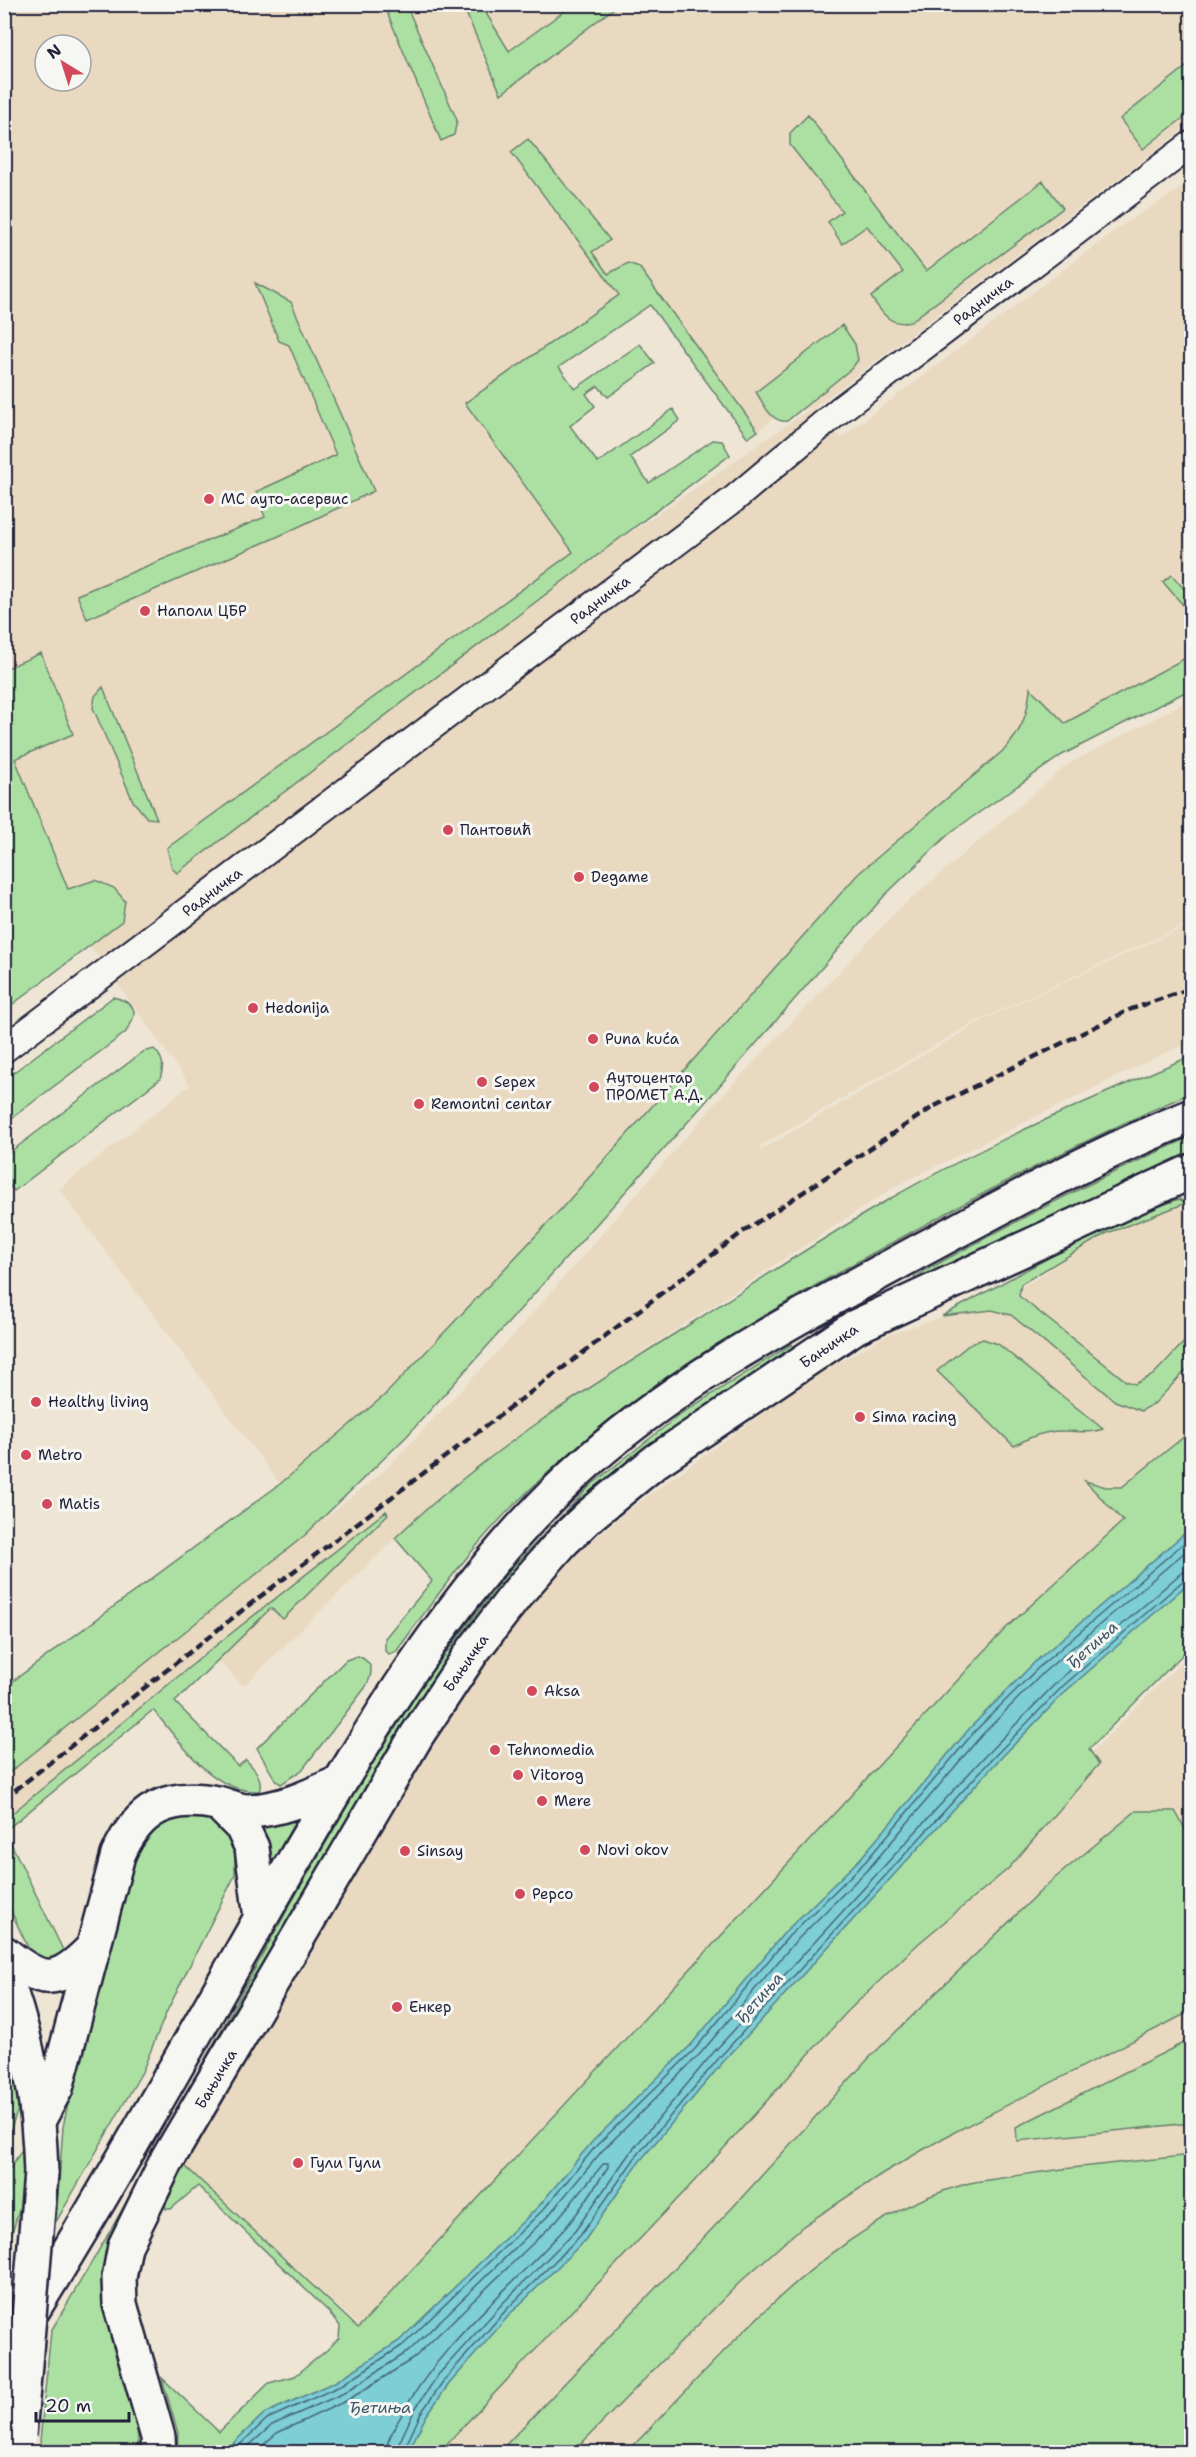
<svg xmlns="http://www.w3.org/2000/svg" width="1196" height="2457" font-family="'Shantell Sans',sans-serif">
<rect width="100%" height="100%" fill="#eee5d5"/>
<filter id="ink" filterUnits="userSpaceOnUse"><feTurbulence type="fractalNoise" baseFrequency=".0167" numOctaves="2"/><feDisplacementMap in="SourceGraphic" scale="12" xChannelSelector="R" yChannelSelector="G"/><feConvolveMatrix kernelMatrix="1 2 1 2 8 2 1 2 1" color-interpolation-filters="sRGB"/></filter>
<g filter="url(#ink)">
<path fill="#e9d9c0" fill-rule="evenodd" d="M4,5H1191V124L816,406L841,438L1125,223L1191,182V658L858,874L562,1208L386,1394L280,1484L59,1189L190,1085L90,945L5,734ZM45,45H81V81H45ZM646,276L758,431L774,418L813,407L582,566L465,403Z
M1191,699V922L975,1022L758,1147L761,1150L985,1019L1191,924V1043L1171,1050L894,1187L588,1387L493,1454L438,1497L243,1686L208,1651L5,1820V1776L384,1471L512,1337L721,1097L896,912L1067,765Z
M1186,1203L1192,1209L1191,1458L1005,1629L360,2327L185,2166L412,1781L483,1666L551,1576L623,1514L806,1382L885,1336L1010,1295L1105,1234Z
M1191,1652V2155L1038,2172L965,2184L764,2312L627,2452H439L687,2189L847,2012L1099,1764L1091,1753Z"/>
<path fill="#ace0a2" stroke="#67816e" stroke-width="1.5" d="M384,5H406L457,120L454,135L441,141Z
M481,5L509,51L573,5H618L501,94L467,15Z
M1191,63V112L1143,149L1120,119Z
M808,115L926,271L1043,181L1063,208L910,322C889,326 882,313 871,297L903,272L867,226L842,244L828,222L842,211L790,145V133Z
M528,139L610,240L592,252L608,274L628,263L639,267L758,431L748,438L650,305L559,367L575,389L640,344L655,363L608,397L598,386L586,394L595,406L570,426L598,463L673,409L680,420L630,457L649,483L713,440L722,441L730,455L177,873L172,868L167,848L573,552L465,403L619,295L511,152Z
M255,283L291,302L374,491L279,536L87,619L77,595L265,517L256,492L336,455L289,345L279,341Z
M842,325L855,344L858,360L852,368L787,421C771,423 764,404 756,392Z
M1172,575L1191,597V614L1163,582Z
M41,653L73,734L15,759L68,889L95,880L114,888L125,901L122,921L5,1010V669Z
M1191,655V689L1062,755L951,832L885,895L702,1106L407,1436L304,1536L5,1776V1687L280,1484L386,1394L562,1208L858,874L1005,749C1022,730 1028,714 1030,688L1065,723Z
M103,687L157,819L147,818L133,801L93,708L95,696Z
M113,997C138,1003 139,1014 125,1033L5,1123V1079Z
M154,1049C164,1059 164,1066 160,1079L14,1191L9,1185L5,1188V1156L143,1052Z
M1191,1056V1093C1094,1135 1001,1183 908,1234C769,1309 630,1390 517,1502C471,1547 433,1601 396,1652L389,1654L385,1651V1638L432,1581L395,1538C485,1452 589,1387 695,1321C758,1281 821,1239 886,1201C983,1145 1088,1100 1191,1056Z
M1191,1137V1154L917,1283L914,1277C1005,1227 1096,1178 1191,1137Z
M1179,1199L1186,1203L1105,1234L1021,1284L1019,1296L1126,1381L1135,1384L1153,1375L1191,1335V1365L1154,1404L1141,1411L1115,1401L1011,1315L992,1310L942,1316L1107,1226Z
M983,1339L998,1344L1103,1429C1089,1434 1079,1431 1064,1431C1046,1430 1030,1437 1014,1446L937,1371L970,1344Z
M792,1344L794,1352L666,1434L593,1489L542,1542L352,1815L109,2233L103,2300L136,2419L139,2452H42L40,2441L51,2331L109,2233L290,1905L361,1782L429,1675L507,1573L591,1485L682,1413Z
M1191,1431V1528L1035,1662L970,1728L861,1858L785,1932L691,2045L592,2142L539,2206L399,2341L337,2381L264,2414L224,2452H177L178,2433L162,2378L219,2432L269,2383L295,2376L327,2350L339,2338L340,2326L329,2312L198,2186L171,2209H166L165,2205L185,2166L358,2328L1005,1629L1123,1521L1085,1481L1106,1487H1122Z
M386,1511L388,1514L283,1619L271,1608L175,1702L238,1766L246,1760C254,1768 264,1779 259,1791C211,1793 182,1743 153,1710L5,1831L65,1954L36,1965L5,1898L4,1820L209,1651Z
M1191,1581V1646L1089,1749L1099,1764L1008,1869L919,1943L847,2012L687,2189L439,2452H408L426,2416L449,2384L511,2313L585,2240L639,2162L723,2062L994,1765L1067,1690Z
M358,1656C375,1663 373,1674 365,1688L302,1770L281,1784L276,1781L257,1748L346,1660Z
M1136,1811H1175L1191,1839V2011L945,2137L883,2173L803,2226L740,2282L573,2452H499L733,2207L870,2057L1049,1883Z
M185,1814L211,1818L229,1834L235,1847V1875L167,2011L142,2072L56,2222L63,2127L77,2061L129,1869L149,1835L160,1825Z
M298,1817L272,1862H270L267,1843L260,1827Z
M4,2020L20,2104L5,2144H4Z
M1191,2039V2123L1017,2141L1016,2127Z
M23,2148C34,2181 13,2224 5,2256V2176Z
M1191,2155V2452H627C721,2357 832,2219 966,2184C981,2180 999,2179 1015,2176C1073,2166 1133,2162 1191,2155Z"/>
<path fill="#7dced5" stroke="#598997" stroke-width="1.5" d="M1191,1528V1581L1067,1690L994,1765L723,2062L639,2162L585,2240L511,2313L449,2384L426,2416L408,2452H224L264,2414L337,2381L399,2341L539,2206L592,2142L691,2045L785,1932L861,1858L970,1728L1035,1662Z"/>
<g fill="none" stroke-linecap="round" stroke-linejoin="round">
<path stroke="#466779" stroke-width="1.5" d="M232,2452L267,2419L340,2386L403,2345L543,2210L596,2146L695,2049L789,1936L866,1861L975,1731L1039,1667L1192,1536
M242,2452L272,2425L344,2393L409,2351L548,2216L602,2151L700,2054L795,1942L871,1866L980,1737L1044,1672L1192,1546
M255,2452L277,2433L348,2400L414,2358L556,2221L604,2163H608V2167C595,2186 582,2209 566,2227C509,2290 437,2345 397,2423C392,2433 386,2442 386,2452
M395,2452L415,2409L438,2375L502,2304L575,2231L629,2154L713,2053L985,1756L1058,1681L1181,1573L1192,1570
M403,2452L421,2413L444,2380L507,2309L580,2236L635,2158L719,2058L990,1761L1063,1686L1185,1579L1192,1577"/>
<defs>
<path id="minor" d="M4,1049L734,499L841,409L1192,144"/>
<path id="tertiary" d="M4,1974C29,2042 39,2101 41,2173
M159,2452L158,2437L120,2304L119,2278L125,2246L166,2162L417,1735L472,1652L519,1591L563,1541L589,1516L656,1461L855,1327L1192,1171"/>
<path id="primary" d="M218,1803L242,1827L252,1848L261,1918
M4,1953C43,1984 56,1985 91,1950
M39,2119L56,2088L118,1855C138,1809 168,1793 217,1803C227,1805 238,1811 248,1811C282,1810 310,1796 340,1782
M4,2356C101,2203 188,2045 278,1888C363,1742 447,1594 571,1477C670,1383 801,1315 921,1250C1009,1203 1098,1153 1192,1116"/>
</defs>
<use href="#minor" stroke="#22223b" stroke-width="30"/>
<use href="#tertiary" stroke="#22223b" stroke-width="38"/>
<use href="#primary" stroke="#22223b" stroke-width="38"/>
<use href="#minor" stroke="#f6f6f2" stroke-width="26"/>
<use href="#tertiary" stroke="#f6f6f2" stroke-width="33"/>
<use href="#primary" stroke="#f6f6f2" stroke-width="33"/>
<path stroke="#22223b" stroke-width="4.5" stroke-dasharray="9 4.5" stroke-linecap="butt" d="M4,1799L249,1605L744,1231L933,1107L1129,1010L1192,988"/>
<defs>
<path id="tertiary-bridge" d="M19,2435L41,2173"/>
</defs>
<use href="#tertiary-bridge" stroke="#22223b" stroke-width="38" stroke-linecap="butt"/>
<use href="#tertiary-bridge" stroke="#f6f6f2" stroke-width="33"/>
</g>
</g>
<g fill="#d1495b" stroke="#f6f6f2" stroke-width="2">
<circle cx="209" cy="499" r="6"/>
<circle cx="145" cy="611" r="6"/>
<circle cx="448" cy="830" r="6"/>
<circle cx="579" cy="877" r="6"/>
<circle cx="253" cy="1008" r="6"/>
<circle cx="593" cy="1039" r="6"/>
<circle cx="482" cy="1082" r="6"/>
<circle cx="594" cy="1087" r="6"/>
<circle cx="419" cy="1104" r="6"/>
<circle cx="36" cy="1402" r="6"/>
<circle cx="860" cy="1417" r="6"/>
<circle cx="26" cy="1455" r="6"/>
<circle cx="47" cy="1504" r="6"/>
<circle cx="532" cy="1691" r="6"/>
<circle cx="495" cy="1750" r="6"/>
<circle cx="518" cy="1775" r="6"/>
<circle cx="542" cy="1801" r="6"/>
<circle cx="585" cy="1850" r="6"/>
<circle cx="405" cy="1851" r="6"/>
<circle cx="520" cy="1894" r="6"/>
<circle cx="397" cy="2007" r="6"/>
<circle cx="298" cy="2163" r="6"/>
</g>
<g text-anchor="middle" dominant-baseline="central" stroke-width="6" stroke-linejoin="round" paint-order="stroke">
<g font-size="15" fill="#22223b" stroke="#f6f6f2">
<text transform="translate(983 301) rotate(-37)">Радничка</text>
<text transform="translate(600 600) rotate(-37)">Радничка</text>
<text transform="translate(212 892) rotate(-37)">Радничка</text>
<text transform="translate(829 1346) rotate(-34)">Бањичка</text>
<text transform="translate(466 1663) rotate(-55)">Бањичка</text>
<text transform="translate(216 2079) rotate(-59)">Бањичка</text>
</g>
<g font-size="15" fill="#22223b" stroke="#f6f6f2" text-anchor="start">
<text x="221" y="499">МС ауто-асервис</text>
<text x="157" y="611">Наполи ЦБР</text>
<text x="460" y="830">Пантовић</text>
<text x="591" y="877">Degame</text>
<text x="265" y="1008">Hedonija</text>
<text x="605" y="1039">Puna kuća</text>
<text x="606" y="1078">Аутоцентар<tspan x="606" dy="17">ПРОМЕТ А.Д.</tspan></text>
<text x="494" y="1082">Sepex</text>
<text x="431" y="1104">Remontni centar</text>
<text x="48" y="1402">Healthy living</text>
<text x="872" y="1417">Sima racing</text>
<text x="38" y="1455">Metro</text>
<text x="59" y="1504">Matis</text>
<text x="544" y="1691">Aksa</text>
<text x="507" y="1750">Tehnomedia</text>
<text x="530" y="1775">Vitorog</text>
<text x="554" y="1801">Mere</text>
<text x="597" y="1850">Novi okov</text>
<text x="417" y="1851">Sinsay</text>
<text x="532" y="1894">Pepco</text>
<text x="409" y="2007">Енкер</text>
<text x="310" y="2163">Гули Гули</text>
</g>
<g font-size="16" font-style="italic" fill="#3d5669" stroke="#f6f6f2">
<text transform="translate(1092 1645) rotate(-42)">Ђетиња</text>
<text transform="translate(759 1998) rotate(-48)">Ђетиња</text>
<text x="380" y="2407">Ђетиња</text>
</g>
</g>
<rect width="1196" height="2457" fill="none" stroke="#f6f6f2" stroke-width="24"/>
<rect x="12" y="12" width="1172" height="2433" fill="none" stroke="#22223b" stroke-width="2" filter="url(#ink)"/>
<g transform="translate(63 63) rotate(322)"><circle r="28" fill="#f6f6f2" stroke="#a1a1a9" stroke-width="1.5"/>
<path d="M0-4.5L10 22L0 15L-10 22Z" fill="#d1495b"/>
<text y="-9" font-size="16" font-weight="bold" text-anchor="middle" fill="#22223b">N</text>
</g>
<path d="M36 2412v9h93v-9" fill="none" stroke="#22223b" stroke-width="3"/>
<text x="45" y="2412" font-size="18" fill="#22223b" stroke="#f6f6f2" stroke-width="4.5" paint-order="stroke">20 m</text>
</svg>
